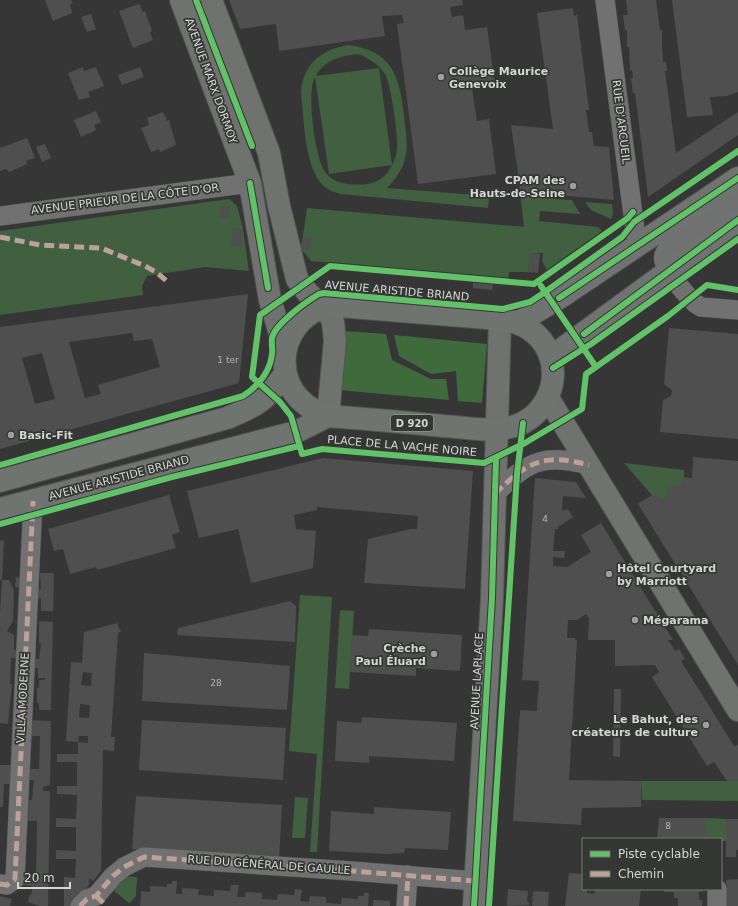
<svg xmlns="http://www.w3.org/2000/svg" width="738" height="906" font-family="'DejaVu Sans',sans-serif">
<rect width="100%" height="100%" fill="#363636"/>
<path fill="#40603f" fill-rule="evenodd" d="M348,45C393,51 399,76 404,115C408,148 411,163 387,188L489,196L488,208L341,194C333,192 325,189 320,182C304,161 304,118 301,92C303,64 321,50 348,45ZM358,54C369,58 378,64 385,74C391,85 398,134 397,147C397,154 395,160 392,165L379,68L316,76C324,60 341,56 358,54ZM315,77L329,174L392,165C383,184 367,186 348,184C339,183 331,180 325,172C315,157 306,92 315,77Z
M518,173H519L522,192L555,195V199L572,200L580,214L540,211L539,221L598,227L602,231L547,270L542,261L543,253L530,254L528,272H509L508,279L311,261L301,249L307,208L524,227Z
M229,199L237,206L243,229L249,271L205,267L147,276L142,286L143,295L0,315V231Z
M585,202L612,204L613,214L611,219L591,210Z
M624,463L684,470V532Z
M300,595L332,597L317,852H310L317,754L289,751Z
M340,610L354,611L349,689L335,688Z
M641,781H738V801L642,800Z
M295,797L308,798L305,838H292Z
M706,818L726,819V841H721V839H706Z
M118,876L137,877L136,896L129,903L109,887Z"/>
<path fill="#3f6b3c" d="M345,331L386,334L392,360L431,379H446L449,400L339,390Z
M394,335L487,344L482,403L458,401L456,371L431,374L399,356Z"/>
<path fill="#4f4f4f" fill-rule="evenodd" d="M45,0H71L73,4H70L72,13L53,21Z
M229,0H462L463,5L450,7L452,17L463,15L465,30L487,27L495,85L472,88L477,121L489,119L496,174L418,184L397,24L404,23L402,15L382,16L385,36L279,51L276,24L240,29Z
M626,0H656L660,30H662V47L663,62H666L667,71H665L676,153L738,112V135L648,197L635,93H633L631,78H633L632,70H630L629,47H627V30H625L623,15H628Z
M672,0H738V92L727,96L710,97L713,115L687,117Z
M139,4L143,12L145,11L152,31L150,32L153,40L133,48L119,11Z
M573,8L574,16L577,15L589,110H586L589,132H592L594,146L609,147L614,200L523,192L519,173H518L511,125L553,129L537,13Z
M91,14L96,29L87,32L81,17Z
M83,67L84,71L96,67L104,86L88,92L90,97L79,100L68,73Z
M140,67L144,77L122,85L118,75Z
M96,111L101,122L94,125L96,130L81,137L74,120Z
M163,112L167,121L169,120L176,145L160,152L159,149L151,152L141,128L149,125L147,118Z
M27,138L35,158L26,161L27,164L9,172L6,169L0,171V148Z
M45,144L51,158L42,162L36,147Z
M221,206H230L228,219L219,218Z
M233,228L243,229L241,247L231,246Z
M302,237L312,238L310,250L301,249Z
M530,254H540L538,273L528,272Z
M473,282L493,284L492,290L473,288Z
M248,294L239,383L0,449V327ZM132,333L134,341L152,339L160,367L98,385L101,394L85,398L69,342ZM42,353L55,399L35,404L22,358Z
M669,328L738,334V439L660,432L663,400L671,396L672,390L664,384Z
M693,457L738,461V665L638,504L655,493L662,500L668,495L666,491L668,486L673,484L678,486L683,481V477L692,478Z
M323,458L473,471L465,589L364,583L368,539L411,529H417L418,516L317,507V510L294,515L296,529L316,531L313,568L251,583L238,529L199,538L187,491Z
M535,478L576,482L586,498L563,496L562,511L568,509L573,517L558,527V529H555L553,551H565L564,558L553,557V566L567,567L591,552L581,535L601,523L673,640H668L675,651L679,649L685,659L681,661L734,746L738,745V781H727L714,762L707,766L652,677L659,672L655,665L615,666V640H588L589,618L586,614L577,620H568L567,638H575V640H577L569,780L641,781V807L582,808L581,825L513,821L520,710L537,711L539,681L522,680Z
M169,495L180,532L172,535L176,548L97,570L96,567L70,574L63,549L54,551L48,529Z
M4,540L2,580H0V541Z
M40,573H54L53,611H41V598H34L35,590L41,589Z
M16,577L24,578V588L15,587Z
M2,580H9L14,590L13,621L7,631L14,635V650L21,651L20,658H11L10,684H12L8,724L0,723V613Z
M290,601L296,606L295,642L177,635L178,628Z
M39,621L53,622L51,710H39V703H37V688H39V680H45V678H38V668H31V659H39L41,643H39Z
M118,623V627L121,631L118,633L111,737H115L114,751L103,750L101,871L93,881L89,878V885L71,906H64V877L75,878L76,859H56V850L76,851V827H56V818L76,819L77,795L57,794V786H77V762H57V754H78V742L66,741L71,662L82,663L84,632ZM83,672L92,673L91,686L81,685ZM80,704L90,705L89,718L79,717ZM79,736H88V743L78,742Z
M369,629L462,635L460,671L416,668V676L350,672L352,635L368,636Z
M144,653L290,666L287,710L142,701Z
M614,689H621L620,757L613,756Z
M362,717L457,723L454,761L369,756V763L335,761L337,721L361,723Z
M28,720L51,721L50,785L43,787V791H50L48,906H40L28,902L29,896L32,893V886L21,885V877H36L37,821H28L29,800H32L34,780H26L27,769H39L40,736H27Z
M142,720L286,728L283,780L139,770Z
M0,765H12V784H4L3,807H0Z
M136,796L282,805L279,859L132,849Z
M374,807L451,812L448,850L405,848L404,853L387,854L329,851L331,811L374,814Z
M659,818H706V839H657Z
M726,819H738V850H736V857H726Z
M569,873L583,874V889H587V893L594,894L595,889H641L639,906H565Z
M738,879V906H727L726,880Z
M172,881H177L176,894H182V888L199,889L198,895L214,896V890L230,891L231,885H239L237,897H245L246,892L262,893V899L277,900L278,894L294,895L295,889L302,890L300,901L309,902L310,896L326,897V903L341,904L342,898L358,899V896H364V893H369L368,906H140L141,891L150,892V886L167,887V884H172Z
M508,889L528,891L527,902H529V905L507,906Z
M664,889H705V891L699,892V900H702V906H678V898H674V892H664Z
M533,891L549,892L548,906H532Z
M0,896L12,899L10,906H0Z
M373,900L390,901V906H373Z"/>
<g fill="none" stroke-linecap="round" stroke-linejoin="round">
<defs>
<path id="street" d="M605,0L637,245
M738,186L733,201L671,245C667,249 662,254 664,261C666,272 687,296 696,304L701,307L738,310
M0,216L250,183
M495,494C528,461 543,453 589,465
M0,884L7,885L15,879L33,501
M717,889V906
M80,906L87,899L96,896L113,876L124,867L144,857L352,871L475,881
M406,906L408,875"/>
<path id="secondary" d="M181,0L250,183L270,300L285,350
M211,0L269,153L279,206L297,279L307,292L330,315L333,322L335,341L328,416
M548,398L738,710
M474,906L492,598L500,319"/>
<path id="primary" d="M339,306L500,319C522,322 540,332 549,353C562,386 541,423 506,428C486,432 463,427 443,426C404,422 366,419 328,416C319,412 311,410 304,403C274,379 280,331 313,312C321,308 330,307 339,306Z
M519,322L559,298L738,178
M551,357L738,220
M0,481L227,418C258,405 265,401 285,374
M0,509L296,432L328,416"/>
</defs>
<use href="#street" stroke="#515351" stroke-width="20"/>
<use href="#secondary" stroke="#515351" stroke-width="24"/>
<use href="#primary" stroke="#515351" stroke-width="24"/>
<use href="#street" stroke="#707170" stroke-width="19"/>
<use href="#secondary" stroke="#707270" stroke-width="22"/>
<use href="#primary" stroke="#707470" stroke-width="22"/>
<path stroke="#bda197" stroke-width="5" stroke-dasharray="10 5" stroke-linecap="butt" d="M0,237L40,245L101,248L145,266L156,272L169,283
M495,494C528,461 544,453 589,465
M0,884L7,885L15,879L33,501
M96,896L107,906
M80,906L87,899L96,896L113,876L124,867L144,857L352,871L475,881
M406,906L408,875"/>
<defs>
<path id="cycleway" d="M196,0L252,146
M250,183L268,288
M633,212L628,218L534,284L330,266L260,315L252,377L280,402L291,416L302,454L322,449L484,463L525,443L582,409L586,374L668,316L707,285L738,290
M541,286L596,367
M559,298L738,178
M584,334L738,220
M553,368L591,344L738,239
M0,465L243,396C258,386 270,372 272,354C273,349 271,343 272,338C275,324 307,301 319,294L324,293L503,309L530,302L545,292L622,237L634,222L738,151
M0,524L172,477L299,446
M474,906L492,598L496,458
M489,906L517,474L523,423"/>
</defs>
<use href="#cycleway" stroke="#353735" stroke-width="8"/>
<use href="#cycleway" stroke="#61c268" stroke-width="6"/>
</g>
<g fill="#9d9e9d" stroke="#353735" stroke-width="1.5">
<circle cx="441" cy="77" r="4"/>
<circle cx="573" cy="186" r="4"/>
<circle cx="11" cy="435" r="4"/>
<circle cx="609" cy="574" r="4"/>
<circle cx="635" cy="620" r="4"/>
<circle cx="434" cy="654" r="4"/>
<circle cx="706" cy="725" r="4"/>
</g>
<g text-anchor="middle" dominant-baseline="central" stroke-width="3.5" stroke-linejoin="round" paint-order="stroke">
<g font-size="9" fill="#b3b4b3">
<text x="228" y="360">1 ter</text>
<text x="545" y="519">4</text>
<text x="216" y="683">28</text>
<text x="668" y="826">8</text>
</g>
<rect fill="#353735" stroke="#a4a6a4" stroke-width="1" x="391" y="415" width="42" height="16" rx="3"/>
<g font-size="10" font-weight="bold" fill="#d4d6d4">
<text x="412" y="423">D 920</text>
</g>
<g font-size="11" font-weight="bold" fill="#d4d6d4" stroke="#353735" text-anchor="start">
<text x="449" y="71">Collège Maurice<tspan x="449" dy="13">Genevoix</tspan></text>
<text x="565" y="180" text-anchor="end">CPAM des<tspan x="565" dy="13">Hauts-de-Seine</tspan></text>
<text x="19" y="435">Basic-Fit</text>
<text x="617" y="568">Hôtel Courtyard<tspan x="617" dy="13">by Marriott</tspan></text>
<text x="643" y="620">Mégarama</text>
<text x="426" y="648" text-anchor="end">Crèche<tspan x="426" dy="13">Paul Éluard</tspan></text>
<text x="698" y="719" text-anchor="end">Le Bahut, des<tspan x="698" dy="13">créateurs de culture</tspan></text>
</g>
<g font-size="11" fill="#d4d6d4" stroke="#353735">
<text transform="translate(211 81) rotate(70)">AVENUE MARX DORMOY</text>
<text transform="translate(621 122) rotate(83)">RUE D'ARCUEIL</text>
<text transform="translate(125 199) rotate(-7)">AVENUE PRIEUR DE LA CÔTE D'OR</text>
<text transform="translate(397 291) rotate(5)">AVENUE ARISTIDE BRIAND</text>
<text transform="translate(402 446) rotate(5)">PLACE DE LA VACHE NOIRE</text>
<text transform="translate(119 478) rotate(-15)">AVENUE ARISTIDE BRIAND</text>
<text transform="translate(477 681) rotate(-87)">AVENUE LAPLACE</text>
<text transform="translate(23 698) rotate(-87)">VILLA MODERNE</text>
<text transform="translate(269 865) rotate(4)">RUE DU GÉNÉRAL DE GAULLE</text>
</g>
</g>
<rect x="582" y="838" width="140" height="52" fill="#353735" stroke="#757775"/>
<rect x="590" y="851" width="20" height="6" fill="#61c268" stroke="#757775"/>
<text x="618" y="858" font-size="12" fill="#d4d6d4">Piste cyclable</text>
<rect x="590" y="871" width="20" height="6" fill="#bda197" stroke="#757775"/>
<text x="618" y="878" font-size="12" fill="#d4d6d4">Chemin</text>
<path d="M18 882v6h52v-6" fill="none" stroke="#d4d6d4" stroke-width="2"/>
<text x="24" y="882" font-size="12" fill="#d4d6d4" stroke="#353735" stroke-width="3" paint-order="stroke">20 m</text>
</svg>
